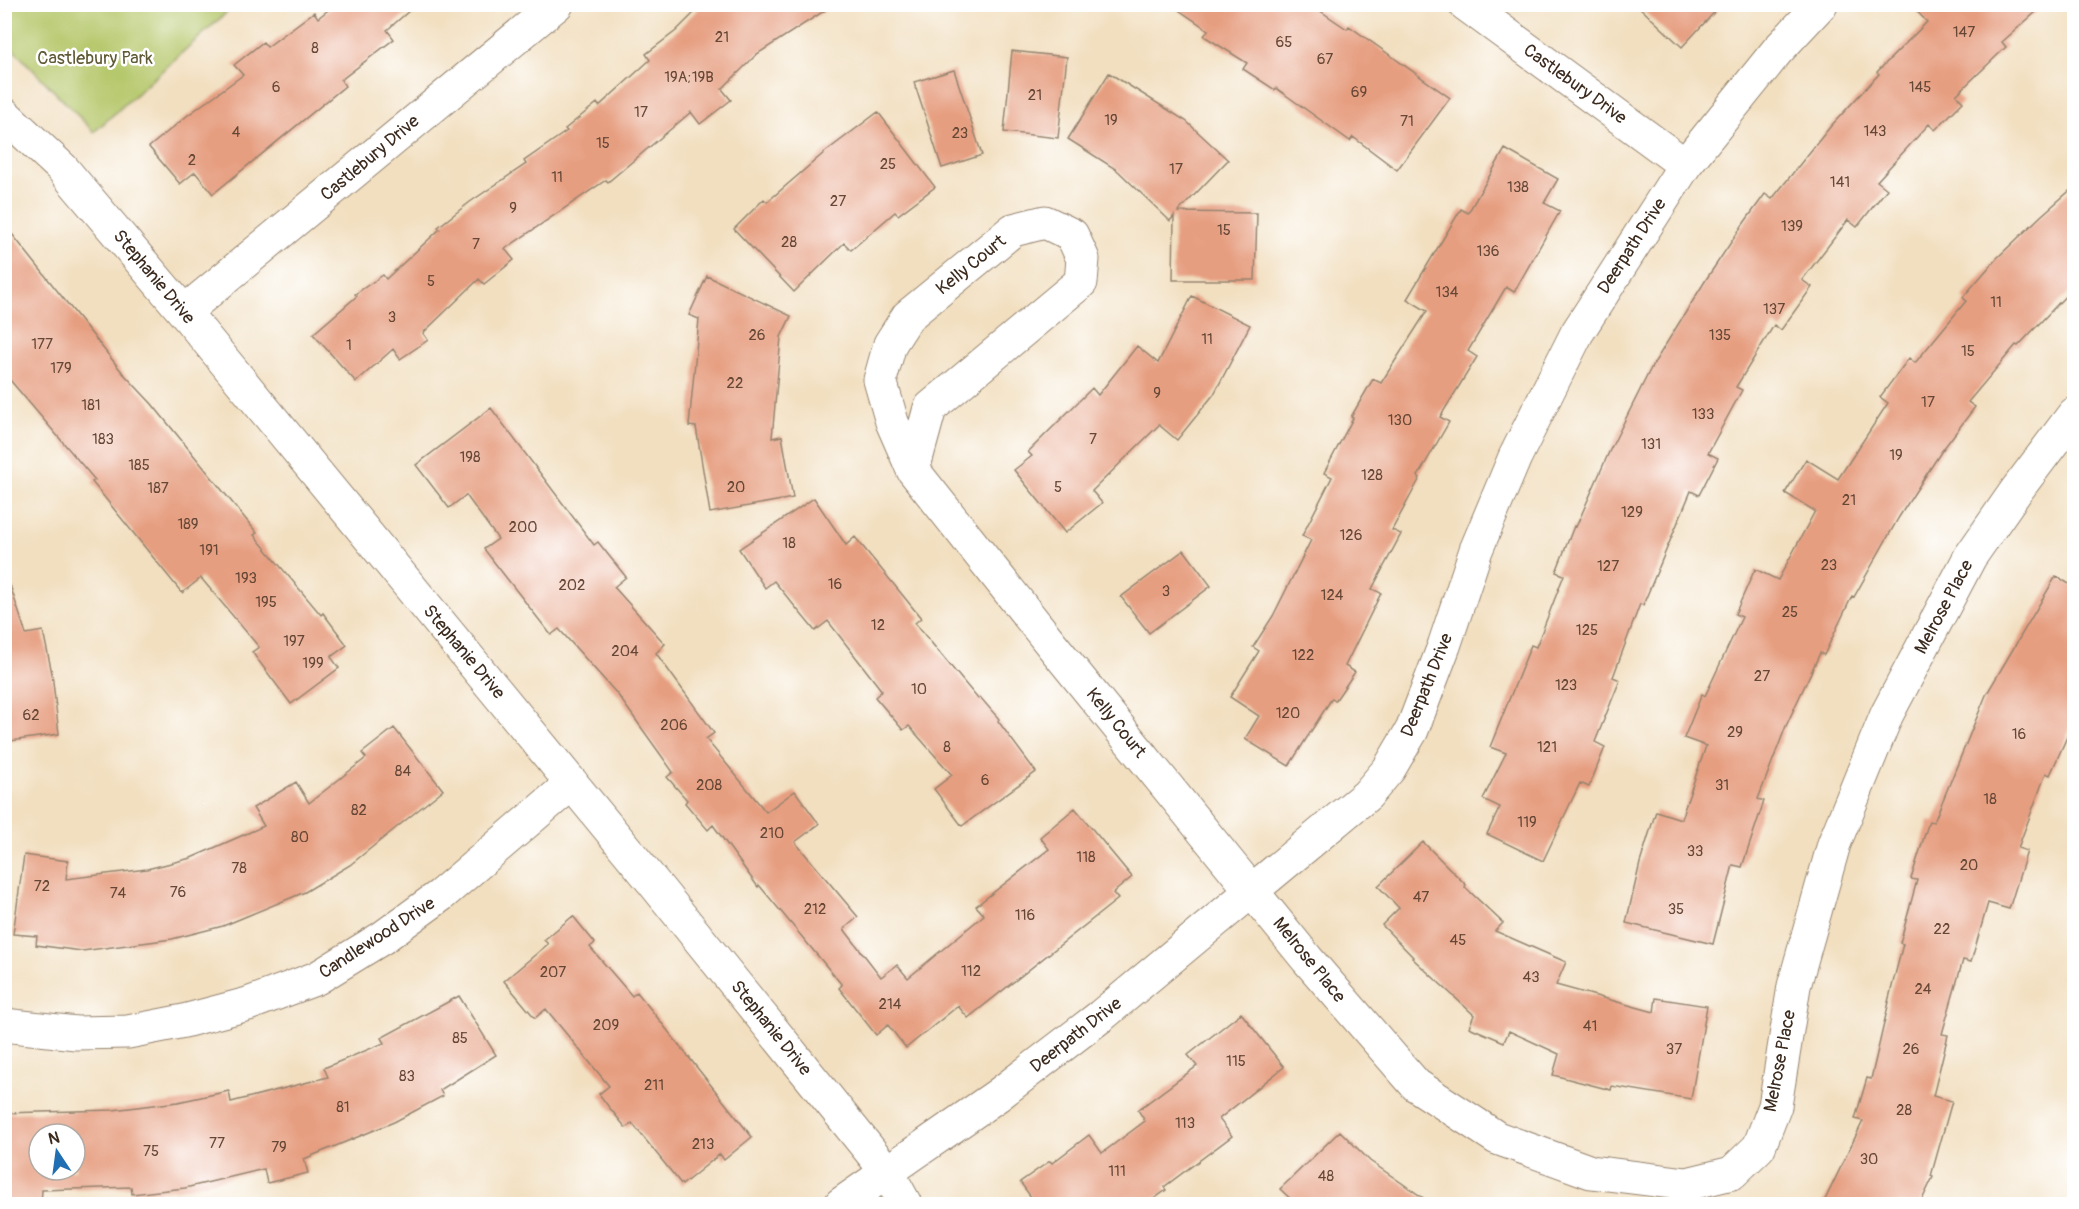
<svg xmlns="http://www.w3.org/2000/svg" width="2079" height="1209" font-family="Pangolin,sans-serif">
<rect width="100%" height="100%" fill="#fff"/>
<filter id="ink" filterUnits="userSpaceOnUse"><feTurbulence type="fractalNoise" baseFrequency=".0167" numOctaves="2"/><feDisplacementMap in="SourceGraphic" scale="12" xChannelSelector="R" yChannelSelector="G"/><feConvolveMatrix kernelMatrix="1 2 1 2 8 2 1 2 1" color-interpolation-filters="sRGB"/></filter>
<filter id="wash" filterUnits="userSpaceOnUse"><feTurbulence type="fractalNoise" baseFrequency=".008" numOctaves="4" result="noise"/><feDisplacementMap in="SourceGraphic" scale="24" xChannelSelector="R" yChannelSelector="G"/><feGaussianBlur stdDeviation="1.35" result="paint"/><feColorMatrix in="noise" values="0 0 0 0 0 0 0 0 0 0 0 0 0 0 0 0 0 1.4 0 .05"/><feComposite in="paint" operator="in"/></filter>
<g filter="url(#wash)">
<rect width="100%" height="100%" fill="#f2dfc0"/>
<path fill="#b6c86c" stroke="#787945" stroke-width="1.5" d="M4,5L5,4L235,5L94,132L5,41Z"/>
<g id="blocks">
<path fill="#e69e80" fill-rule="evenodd" d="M336,4H417L387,30L394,39L341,80L345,86L213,194L195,172L180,184L149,147L188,115L243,75L234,65L263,42L267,47L314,12L318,18Z
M703,4H835L757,54L722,89L731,100L700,124L691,112L608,182L606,180L505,249L514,260L484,284L479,279L423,333L428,340L400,359L393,349L356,382L313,334L357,296L355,294L383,275L386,279L440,229L438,227L470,202L526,164L524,161L567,131L565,129L597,103L599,106L650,60L646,54L676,31Z
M1170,4H1310L1347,29L1349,26L1450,98L1397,170L1353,137L1350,141L1276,88L1275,90L1243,69L1247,63L1204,36L1208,30Z
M1636,4H1722L1682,47Z
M1910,4H2045L2002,42L2006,47L1956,95L1963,102L1935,130L1929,124L1877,181L1887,189L1857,227L1848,220L1802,280L1812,287L1781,330L1774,325L1736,387L1742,390L1708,453L1718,458L1699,495L1691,491L1643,605L1640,604L1613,677L1620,680L1595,742L1605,747L1589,787L1580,783L1543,861L1487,834L1500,807L1483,799L1506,753L1490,747L1531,645L1536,647L1564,575L1556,572L1574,526L1576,527L1609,452L1651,368L1707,278L1744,223L1765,194L1772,199L1830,127L1879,74L1877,72L1927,22Z
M1012,51L1067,57L1058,138L1004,132Z
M954,70L982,155L942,168L914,82Z
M1109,73L1186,121L1228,160L1178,212L1257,213L1255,280H1173L1174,216L1170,221L1117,170L1068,139Z
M878,112L935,187L898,215L895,212L851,250L844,243L794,292L734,229L764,199L767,202L825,152Z
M1505,149L1558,179L1544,203L1560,211L1514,292L1506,287L1468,351L1477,357L1440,417L1449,422L1418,476L1420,478L1392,530L1401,534L1372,589L1381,593L1345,666L1355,672L1335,701L1332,698L1289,766L1245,739L1259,716L1230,697L1259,651L1253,647L1273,616L1311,540L1302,536L1332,477L1324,473L1353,418L1351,417L1373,379L1381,383L1427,311L1407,299L1461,209L1468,213Z
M2074,187V287L2018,346L2016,345L1968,402L1975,407L1941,452L1899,517L1854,597L1852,596L1824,655L1820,653L1786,726L1758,799L1764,801L1742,867L1733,865L1713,944L1626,923L1640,863L1656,811L1681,819L1706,746L1684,738L1702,694L1705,696L1742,617L1735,614L1755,569L1778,580L1815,511L1785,493L1806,459L1838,479L1888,403L1880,397L1909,358L1915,363L1966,301L1963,297L1997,258L2042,215Z
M4,224L122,372L152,404L257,533L254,535L321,615L323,613L347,645L331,657L339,668L291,704L252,652L259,647L201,578L182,593L92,482L95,480L4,373Z
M707,276L791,316L781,337L772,438L782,436L793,498L710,513L696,427L689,426L699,319L689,315Z
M1192,296L1250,325L1214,394L1177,440L1159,425L1092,491L1102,503L1065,533L1014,470L1032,456L1028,452L1092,388L1098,395L1137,346L1158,363Z
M491,408L594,545L598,542L626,577L614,587L665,644L656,653L714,733L706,739L766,812L795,791L819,824L795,842L858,917L844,929L881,977L897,965L908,978L984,915L976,906L1049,849L1040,837L1075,808L1132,877L1113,893L1118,899L968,1018L958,1006L906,1048L888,1025L876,1035L839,988L842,985L759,885L758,887L713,825L708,830L685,803L687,800L667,777L673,772L618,695L559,629L551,635L494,562L484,549L498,539L466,495L449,508L416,465Z
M814,498L846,545L855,537L900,592L921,618L915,623L978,699L980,697L999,719L998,721L1036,772L962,826L934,789L952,775L909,726L903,730L875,697L882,691L828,621L815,631L774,581L765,588L739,549Z
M1184,550L1211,586L1149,633L1121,597Z
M2056,576L2074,587V721L2050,775L2046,773L2018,848L2027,851L2009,909L1988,903L1971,962L1963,960L1942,1034L1948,1035L1933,1096L1952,1101L1931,1176L1933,1177L1920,1204H1823L1863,1121L1855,1119L1867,1078L1871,1079L1889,1002H1888L1903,944L1900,943L1917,880L1911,879L1929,821L1934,822L1986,695Z
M10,585L26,634L43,631L52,673L59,734L4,742V586Z
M394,728L443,790L350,865L305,892L223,926L172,939L82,951L36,945L37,936L13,934L24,855L68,861L66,879L147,869L191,858L264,826L253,808L296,782L309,803L366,758L362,753Z
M1423,842L1466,885L1465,887L1503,923L1495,931L1566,962L1556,985L1654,1012L1656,998L1707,1006L1691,1099L1612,1086L1611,1090L1553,1075L1559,1054L1509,1031L1504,1042L1469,1027L1474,1015L1412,958L1413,957L1382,925L1399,908L1378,886Z
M573,916L595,943L590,947L632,996L637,992L752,1137L724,1160L720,1154L682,1185L632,1123L626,1128L608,1106L599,1094L609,1086L546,1009L535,1018L504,981L548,944L544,940Z
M459,996L496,1055L440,1090L443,1096L394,1122L304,1159L308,1173L267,1183L264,1169L185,1188L132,1194L131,1187L42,1190L41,1204H4V1113L113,1110L178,1102L229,1091L231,1102L328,1077L324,1068L384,1043L381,1038ZM39,1134H75V1170H39Z
M1241,1013L1284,1067L1219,1119L1232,1136L1164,1187L1166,1190L1147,1204H1036L1020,1182L1050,1161L1052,1163L1089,1135L1102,1153L1145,1121L1138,1110L1197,1066L1188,1055Z
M1340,1131L1370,1161L1432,1204H1296L1280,1189Z"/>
</g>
</g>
<g filter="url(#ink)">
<use href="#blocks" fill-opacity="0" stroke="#96846f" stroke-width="1.5"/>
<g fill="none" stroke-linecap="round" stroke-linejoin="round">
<defs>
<path id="minor" d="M1465,4L1685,165
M4,114L62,168L184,312L653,882L888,1173L905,1204
M184,312L557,4
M913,470L892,422L880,380L890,344L908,316L1013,230L1045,222L1072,235L1083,259L1081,282L930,408L913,470L1052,645L1307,959L1416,1085L1497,1138L1591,1172L1687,1184L1732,1173L1759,1147L1775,1106L1794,986L1834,844L1887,714L1970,557L2016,491L2074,414
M4,1025L76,1033L128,1032L184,1021L248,1004L317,978L382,938L441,895L572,783
M841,1204L998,1095L1101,1016L1367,795L1389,769L1412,730L1444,646L1476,550L1515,457L1577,333L1685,165L1777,51L1821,4"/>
</defs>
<use href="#minor" stroke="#96846f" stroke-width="35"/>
<use href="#minor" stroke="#fff" stroke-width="33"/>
</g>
</g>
<g text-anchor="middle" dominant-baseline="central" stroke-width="5" stroke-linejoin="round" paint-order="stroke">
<g font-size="15" fill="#664736">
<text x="1964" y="32">147</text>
<text x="722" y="37">21</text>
<text x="1284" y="42">65</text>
<text x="315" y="48">8</text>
<text x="1325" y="59">67</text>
<text x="689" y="77">19A;19B</text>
<text x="276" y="87">6</text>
<text x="1920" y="87">145</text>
<text x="1359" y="92">69</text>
<text x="1035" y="95">21</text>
<text x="641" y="112">17</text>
<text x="1111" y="120">19</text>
<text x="1407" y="121">71</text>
<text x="1875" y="131">143</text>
<text x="236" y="132">4</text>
<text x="960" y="133">23</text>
<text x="603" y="143">15</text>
<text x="192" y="160">2</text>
<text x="888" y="164">25</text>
<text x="1176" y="169">17</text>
<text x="557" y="177">11</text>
<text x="1840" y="182">141</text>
<text x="1518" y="187">138</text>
<text x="838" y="201">27</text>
<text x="513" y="208">9</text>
<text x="1792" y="226">139</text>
<text x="1224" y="230">15</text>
<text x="789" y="242">28</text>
<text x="476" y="244">7</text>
<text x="1488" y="251">136</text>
<text x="431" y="281">5</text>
<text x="1447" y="292">134</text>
<text x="1996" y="302">11</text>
<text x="1774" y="309">137</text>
<text x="392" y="317">3</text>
<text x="757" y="335">26</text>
<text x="1720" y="335">135</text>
<text x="1207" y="339">11</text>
<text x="42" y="344">177</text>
<text x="349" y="345">1</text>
<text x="1968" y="351">15</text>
<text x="61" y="368">179</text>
<text x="735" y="383">22</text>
<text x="1157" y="393">9</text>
<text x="1928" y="402">17</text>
<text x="91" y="405">181</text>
<text x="1703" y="414">133</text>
<text x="1400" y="420">130</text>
<text x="103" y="439">183</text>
<text x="1093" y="439">7</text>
<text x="1651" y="444">131</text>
<text x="1896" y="455">19</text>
<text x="470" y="457">198</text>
<text x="139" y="465">185</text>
<text x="1372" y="475">128</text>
<text x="736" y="487">20</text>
<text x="1058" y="487">5</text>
<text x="158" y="488">187</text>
<text x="1849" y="500">21</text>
<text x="1632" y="512">129</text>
<text x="188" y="524">189</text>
<text x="523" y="527">200</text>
<text x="1351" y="535">126</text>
<text x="789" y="543">18</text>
<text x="209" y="550">191</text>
<text x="1829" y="565">23</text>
<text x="1608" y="566">127</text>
<text x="246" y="578">193</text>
<text x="835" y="584">16</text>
<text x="572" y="585">202</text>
<text x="1166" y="591">3</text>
<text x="1332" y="595">124</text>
<text x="266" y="602">195</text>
<text x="1790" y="612">25</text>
<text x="878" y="625">12</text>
<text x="1587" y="630">125</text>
<text x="294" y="641">197</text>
<text x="625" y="651">204</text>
<text x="1303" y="655">122</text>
<text x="313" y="663">199</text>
<text x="1762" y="676">27</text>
<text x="1566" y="685">123</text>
<text x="919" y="689">10</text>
<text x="1288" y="713">120</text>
<text x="31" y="715">62</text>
<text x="674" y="725">206</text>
<text x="1735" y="732">29</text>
<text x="2019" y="734">16</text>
<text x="947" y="747">8</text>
<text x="1547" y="747">121</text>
<text x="403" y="771">84</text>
<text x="985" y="780">6</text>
<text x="709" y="785">208</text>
<text x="1722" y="785">31</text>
<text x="1990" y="799">18</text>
<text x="359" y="810">82</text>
<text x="1527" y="822">119</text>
<text x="772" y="833">210</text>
<text x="300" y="837">80</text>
<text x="1695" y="851">33</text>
<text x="1086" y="857">118</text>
<text x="1969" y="865">20</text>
<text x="239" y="868">78</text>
<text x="42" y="886">72</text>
<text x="178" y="892">76</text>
<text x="118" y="893">74</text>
<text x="1421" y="897">47</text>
<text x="815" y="909">212</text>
<text x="1676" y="909">35</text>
<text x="1025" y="915">116</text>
<text x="1942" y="929">22</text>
<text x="1458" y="940">45</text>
<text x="971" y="971">112</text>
<text x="553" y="972">207</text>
<text x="1531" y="977">43</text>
<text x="1923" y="989">24</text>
<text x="890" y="1004">214</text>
<text x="606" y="1025">209</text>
<text x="1590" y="1026">41</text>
<text x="460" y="1038">85</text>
<text x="1674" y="1049">37</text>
<text x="1911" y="1049">26</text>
<text x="1236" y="1061">115</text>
<text x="407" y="1076">83</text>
<text x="654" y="1085">211</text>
<text x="343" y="1107">81</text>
<text x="1904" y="1110">28</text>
<text x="1185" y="1123">113</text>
<text x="217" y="1143">77</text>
<text x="703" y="1144">213</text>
<text x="279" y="1147">79</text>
<text x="151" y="1151">75</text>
<text x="1869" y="1159">30</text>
<text x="1117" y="1171">111</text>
<text x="1326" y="1176">48</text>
</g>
<g font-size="18" fill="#605935" stroke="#fff">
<text x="95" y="58">Castlebury Park</text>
</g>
<g font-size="18" fill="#3b2a1e" stroke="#fff">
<text transform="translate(1575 84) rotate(36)">Castlebury Drive</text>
<text transform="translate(370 158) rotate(-40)">Castlebury Drive</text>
<text transform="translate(1632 246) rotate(-57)">Deerpath Drive</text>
<text transform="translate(971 265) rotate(-39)">Kelly Court</text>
<text transform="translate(154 277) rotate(50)">Stephanie Drive</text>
<text transform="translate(1944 607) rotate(-62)">Melrose Place</text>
<text transform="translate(464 652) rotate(50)">Stephanie Drive</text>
<text transform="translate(1427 685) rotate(-68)">Deerpath Drive</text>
<text transform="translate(1116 723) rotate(51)">Kelly Court</text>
<text transform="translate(377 938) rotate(-33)">Candlewood Drive</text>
<text transform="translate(1309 960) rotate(51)">Melrose Place</text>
<text transform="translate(771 1028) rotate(51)">Stephanie Drive</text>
<text transform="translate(1076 1035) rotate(-38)">Deerpath Drive</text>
<text transform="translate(1780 1061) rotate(-79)">Melrose Place</text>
</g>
</g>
<rect width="2079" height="1209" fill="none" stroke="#fff" stroke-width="24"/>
<g transform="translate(57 1152) rotate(347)"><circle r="28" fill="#ffffff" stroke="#b1aaa5" stroke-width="1.5"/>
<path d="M0-4.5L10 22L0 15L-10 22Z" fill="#1f6fb2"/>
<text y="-9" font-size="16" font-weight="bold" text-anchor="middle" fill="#3b2a1e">N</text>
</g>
</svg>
